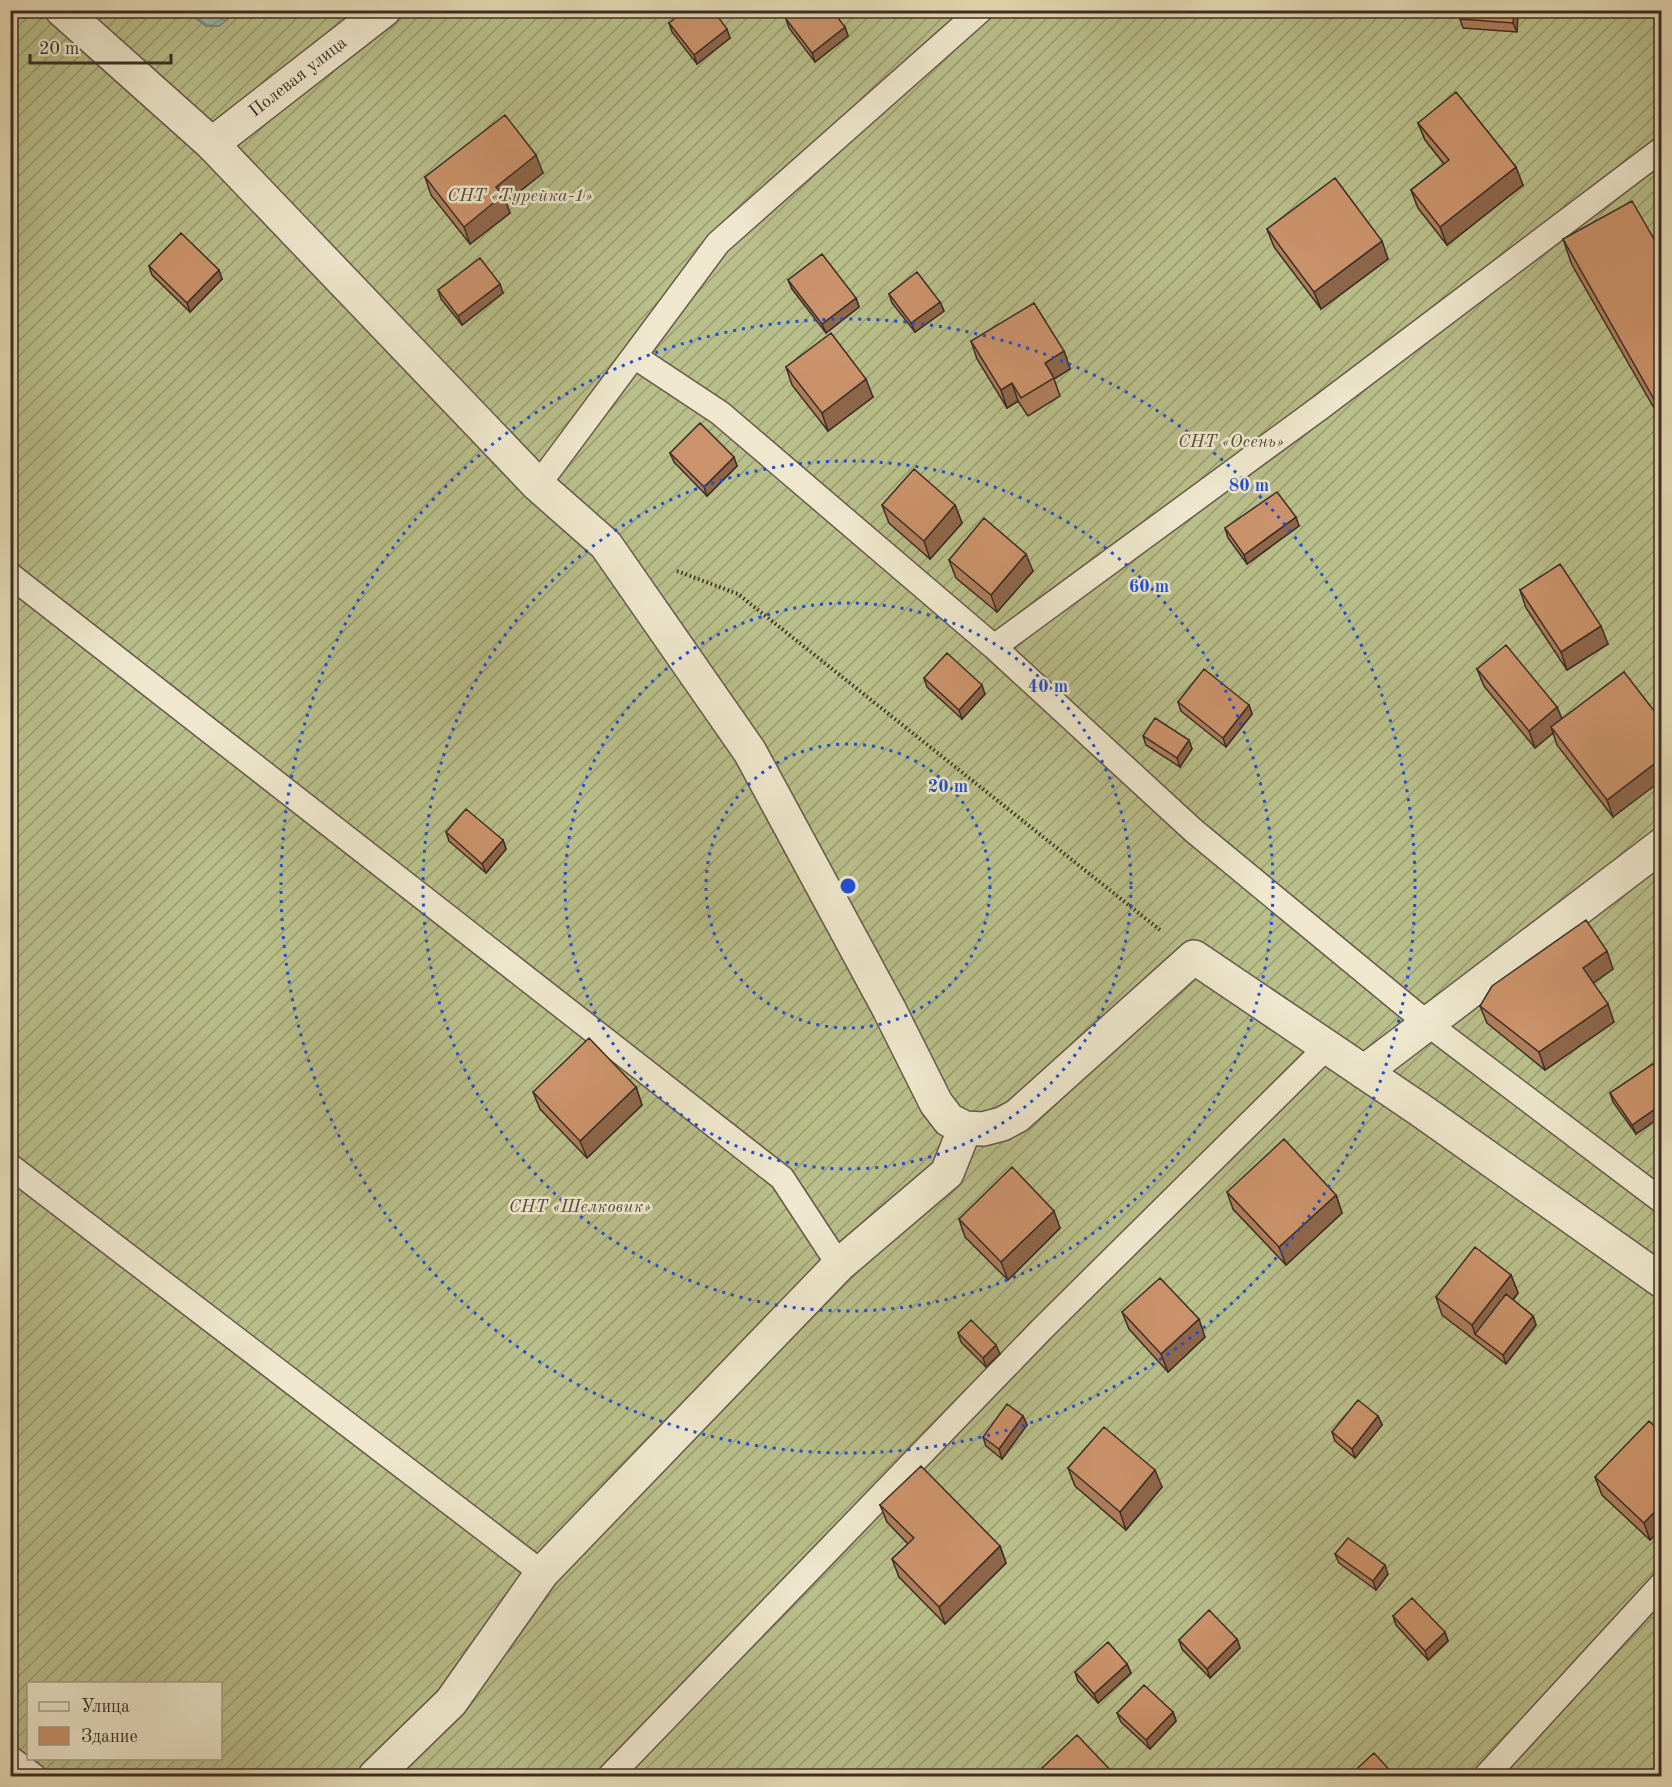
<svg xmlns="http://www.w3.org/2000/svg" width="1672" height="1787" font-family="'Old Standard TT',serif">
<defs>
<pattern id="garden-furrows" width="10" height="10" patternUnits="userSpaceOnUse" patternTransform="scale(1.5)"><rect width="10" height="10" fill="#b9bf8a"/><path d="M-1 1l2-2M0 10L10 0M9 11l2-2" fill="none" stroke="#989c71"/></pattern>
<pattern id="water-waves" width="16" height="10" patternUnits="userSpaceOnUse" patternTransform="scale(1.5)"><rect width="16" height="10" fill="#97bbb1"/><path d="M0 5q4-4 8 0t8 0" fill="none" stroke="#7c9890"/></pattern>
</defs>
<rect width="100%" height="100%" fill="#e7dbb4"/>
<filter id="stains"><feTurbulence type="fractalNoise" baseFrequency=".00333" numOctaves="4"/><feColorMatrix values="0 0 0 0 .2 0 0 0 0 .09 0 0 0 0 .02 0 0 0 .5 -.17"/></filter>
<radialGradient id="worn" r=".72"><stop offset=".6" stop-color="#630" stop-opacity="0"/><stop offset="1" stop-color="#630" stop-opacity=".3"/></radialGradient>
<path fill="url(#garden-furrows)" stroke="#7a7658" stroke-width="1.5" fill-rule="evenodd" d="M11,11H1661V1776H11ZM28,1684H220V1758H28Z"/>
<path fill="url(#water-waves)" stroke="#72827a" stroke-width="1.5" d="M186,11H238L219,26H206Z"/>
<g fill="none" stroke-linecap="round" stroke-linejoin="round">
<defs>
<path id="service" d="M634,356L720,413L994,647L1194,831L1428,1024L1662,1201
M538,485L718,243L981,10
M10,575L782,1178L839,1265
M994,647L1321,407L1662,149
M10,1166L542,1573
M10,1758L34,1776
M610,1776L1042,1329L1327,1047
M1486,1776L1662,1584"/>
<path id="minor" d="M212,144L384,10
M1364,1072L1662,845
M375,1776L451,1702L542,1573L839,1265L947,1173L965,1128"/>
<path id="tertiary" d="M62,10L212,144L538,485L606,545L750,752L889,1009L936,1103L949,1120L965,1128L983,1129L1002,1124L1017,1116L1194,957L1419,1109L1662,1281"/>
</defs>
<use href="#service" stroke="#66584a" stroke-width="27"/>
<use href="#minor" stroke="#66584a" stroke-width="36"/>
<use href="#tertiary" stroke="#66584a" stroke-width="36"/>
<path stroke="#3b2d27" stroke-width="4" stroke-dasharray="1.5 3" stroke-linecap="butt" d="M677,571L738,594L1160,930"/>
<use href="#service" stroke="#efe8ce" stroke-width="24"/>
<use href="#minor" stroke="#efe8ce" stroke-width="33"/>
<use href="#tertiary" stroke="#efe8ce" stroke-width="33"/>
</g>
<path fill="#af7e5c" stroke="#3b2d27" stroke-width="1.5" d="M1518,10L1517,32L1463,28L1460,19Z
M786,19L845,27L848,36L815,62L789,28Z
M669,23L730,38L697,64L672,32Z
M1418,123L1523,185L1447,245L1418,208L1411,190L1444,164L1425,140Z
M543,173L506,202L510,213L470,244L431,195L425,177Z
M1267,229L1388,259L1321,309L1274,247Z
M1563,239L1662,253V422L1572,265Z
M149,266L222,279L190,312L152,275Z
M788,280L856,298L859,307L826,333L792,289Z
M438,290L503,293L462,325L441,299Z
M889,294L940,302L944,311L915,332L892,303Z
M971,341L1064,351L1070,369L1054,379L1060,396L1028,416L1018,401L1007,408L977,359Z
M786,367L873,397L828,431L792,385Z
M670,453L737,466L707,496L674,462Z
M882,505H955L962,523L930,559L889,523Z
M1299,526L1247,564L1228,538L1225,528Z
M949,560L1033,571L997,612L956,578Z
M1520,590L1608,644L1567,670L1526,608Z
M1477,669L1557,707L1562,719L1624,672L1613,817L1557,745L1553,733L1535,748L1484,686Z
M924,678L985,694L962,719L927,687Z
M1178,702L1249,705L1252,714L1226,747L1181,711Z
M1143,736L1192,749L1180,767L1146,745Z
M446,832L503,840L506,849L486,873L449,841Z
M1613,969L1593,983L1614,1022L1545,1070L1487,1023L1480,1006Z
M1653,1064L1636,1134L1613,1102L1610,1093Z
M636,1087L642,1105L587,1158L540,1109L533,1092Z
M1227,1192L1336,1195L1342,1213L1286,1265L1233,1209Z
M959,1219L1060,1228L1008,1280L965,1237Z
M1511,1275L1518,1293L1513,1300L1533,1316L1536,1325L1506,1364L1442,1315L1436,1297Z
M1122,1312L1205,1337L1168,1372L1129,1329Z
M958,1333L1000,1354L986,1367L961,1342Z
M1023,1416L1027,1425L1002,1459L986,1446L983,1437Z
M1378,1416L1382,1425L1355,1458L1335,1441L1332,1432Z
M1662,1433V1528L1650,1540L1602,1495L1595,1477Z
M1068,1468L1162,1487L1126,1530L1075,1486Z
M880,1505L1000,1546L1006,1563L945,1624L899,1577L892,1559L908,1544L887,1522Z
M1335,1554L1388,1574L1376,1590L1339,1563Z
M1393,1616L1445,1632L1448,1641L1428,1660L1396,1625Z
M1237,1639L1240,1648L1210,1678L1182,1649L1179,1640Z
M1127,1664L1131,1673L1098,1703L1078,1681L1075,1672Z
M1173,1712L1176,1721L1150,1749L1121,1722L1117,1713Z
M1042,1768L1116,1776H1045Z"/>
<path fill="#8e674b" stroke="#3b2d27" stroke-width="1.5" d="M347,10H356L349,16Z
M1514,10H1518L1517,32L1513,23Z
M845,27L848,36L815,62L812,53Z
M727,29L730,38L697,64L694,55Z
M536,155L543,173L506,202L510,213L470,244L464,227L496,187Z
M1516,167L1523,185L1447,245L1440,227Z
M1382,241L1388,259L1321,309L1314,292Z
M219,270L222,279L190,312L187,303Z
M500,284L503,293L462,325L458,316Z
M856,298L859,307L826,333L822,324Z
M940,302L944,311L915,332L911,323Z
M1064,351L1070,369L1054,379L1045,363Z
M866,379L873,397L828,431L822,413Z
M1012,383L1018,401L1007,408L1001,390Z
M734,457L737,466L707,496L704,487Z
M955,505L962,523L930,559L924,541Z
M1296,517L1299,526L1247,564L1244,555Z
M1026,554L1033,571L997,612L991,595Z
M1601,626L1608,644L1567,670L1561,652Z
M982,685L985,694L962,719L959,710Z
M1249,705L1252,714L1226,747L1223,738Z
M1557,707L1564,724L1551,727L1553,733L1535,748L1529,731Z
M1189,740L1192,749L1180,767L1177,758Z
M1662,758V780L1613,817L1607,800Z
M503,840L506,849L486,873L482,864Z
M1607,951L1613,969L1589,986L1583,968Z
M1608,1004L1614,1022L1545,1070L1539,1052Z
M636,1087L642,1105L587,1158L580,1141Z
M1662,1104V1116L1636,1134L1632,1125Z
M1336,1195L1342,1213L1286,1265L1279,1247Z
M1054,1211L1060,1228L1008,1280L1001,1262Z
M1511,1275L1518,1293L1482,1339L1475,1334L1472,1325Z
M1533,1316L1536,1325L1506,1364L1503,1355Z
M1199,1319L1205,1337L1168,1372L1161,1354Z
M996,1345L1000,1354L986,1367L983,1358Z
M1023,1416L1027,1425L1002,1459L999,1449Z
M1378,1416L1382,1425L1355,1458L1352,1449Z
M1155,1470L1162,1487L1126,1530L1120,1512Z
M1662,1504V1528L1650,1540L1644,1523Z
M1000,1546L1006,1563L945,1624L939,1607Z
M1385,1565L1388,1574L1376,1590L1373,1581Z
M1445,1632L1448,1641L1428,1660L1425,1651Z
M1237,1639L1240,1648L1210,1678L1207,1669Z
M1127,1664L1131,1673L1098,1703L1094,1694Z
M1173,1712L1176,1721L1150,1749L1146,1740Z"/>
<path fill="#cb936b" stroke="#3b2d27" stroke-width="1.5" d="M685,10H713L727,29L694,55L669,23Z
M796,10H832L845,27L812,53L786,19Z
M1460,10H1514L1513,23L1460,19Z
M1456,92L1516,167L1440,227L1411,190L1449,160L1418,123Z
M505,115L536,155L496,187L503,195L464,227L425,177Z
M1335,178L1382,241L1314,292L1267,229Z
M1632,201L1662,253V406L1659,408L1563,239Z
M181,233L219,270L187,303L149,266Z
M822,254L856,298L822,324L788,280Z
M480,258L500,284L458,316L438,290Z
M917,272L940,302L911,323L889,294Z
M1034,303L1064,351L1045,363L1054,378L1021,398L1012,383L1001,390L971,341Z
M831,333L866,379L822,413L786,367Z
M700,423L734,457L704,487L670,453Z
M914,469L955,505L924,541L882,505Z
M1277,492L1296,517L1244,555L1225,528Z
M984,518L1026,554L991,595L949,560Z
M1560,564L1601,626L1561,652L1520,590Z
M1506,645L1557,707L1529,731L1477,669Z
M947,653L982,685L959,710L924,678Z
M1204,669L1249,705L1223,738L1178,702Z
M1624,672L1662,721V758L1607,800L1551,727Z
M1155,718L1189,740L1177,758L1143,736Z
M466,809L503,840L482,864L446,832Z
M1586,920L1607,951L1583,968L1608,1004L1539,1052L1480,1006L1492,986Z
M589,1038L636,1087L580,1141L533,1092Z
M1653,1064L1662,1076V1104L1632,1125L1610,1093Z
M1284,1139L1336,1195L1279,1247L1227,1192Z
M1012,1167L1054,1211L1001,1262L959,1219Z
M1475,1247L1511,1275L1472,1325L1436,1297Z
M1160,1278L1199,1319L1161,1354L1122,1312Z
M1506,1294L1533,1316L1503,1355L1475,1334Z
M971,1320L996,1345L983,1358L958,1333Z
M1358,1400L1378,1416L1352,1449L1332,1432Z
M1007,1404L1023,1416L999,1449L983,1437Z
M1649,1421L1662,1433V1504L1644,1523L1595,1477Z
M1104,1427L1155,1470L1120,1512L1068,1468Z
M921,1466L1000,1546L939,1607L892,1559L914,1538L880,1505Z
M1348,1538L1385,1565L1373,1581L1335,1554Z
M1412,1598L1445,1632L1425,1651L1393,1616Z
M1209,1610L1237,1639L1207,1669L1179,1640Z
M1108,1642L1127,1664L1094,1694L1075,1672Z
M1144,1685L1173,1712L1146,1740L1117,1713Z
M1077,1735L1116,1776H1051L1042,1768Z
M1374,1753L1395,1776H1349Z"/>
<g fill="none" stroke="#1d4ed8" stroke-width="3" stroke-dasharray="3 6">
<circle cx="848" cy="886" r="142"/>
<circle cx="848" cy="886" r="283"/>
<circle cx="848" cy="886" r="425"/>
<circle cx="848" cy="886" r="567"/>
</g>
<g text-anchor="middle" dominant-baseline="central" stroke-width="5" stroke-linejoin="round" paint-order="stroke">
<g font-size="18" fill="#3b2d27" stroke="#efe8ce">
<text transform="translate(298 77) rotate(-38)">Полевая улица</text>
</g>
<g font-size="18" font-style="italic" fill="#544a3b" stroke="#efe8ce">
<text x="520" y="196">СНТ «Турейка-1»</text>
<text x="1231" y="442">СНТ «Осень»</text>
<text x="580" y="1207">СНТ «Шелковик»</text>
</g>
</g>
<circle cx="848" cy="886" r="9" fill="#1d4ed8" stroke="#efe8ce" stroke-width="3"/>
<g font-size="18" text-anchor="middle" font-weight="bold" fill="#1d4ed8" stroke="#efe8ce" stroke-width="5" stroke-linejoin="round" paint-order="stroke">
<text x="1249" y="491">80 m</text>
<text x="1149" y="592">60 m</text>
<text x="1048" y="692">40 m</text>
<text x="948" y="792">20 m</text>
</g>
<rect width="1672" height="1787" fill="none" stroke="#e7dbb4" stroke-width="36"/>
<rect x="12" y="12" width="1648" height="1763" fill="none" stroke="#3b2d27" stroke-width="3"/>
<rect x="18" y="18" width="1636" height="1751" fill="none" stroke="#3b2d27" stroke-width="1.5"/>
<rect x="27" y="1682" width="195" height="78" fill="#efe8ce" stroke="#a79d8b" stroke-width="1.5"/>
<rect x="39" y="1702" width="30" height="9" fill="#efe8ce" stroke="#a79d8b" stroke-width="1.5"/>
<text x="81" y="1712" font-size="18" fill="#3b2d27">Улица</text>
<rect x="39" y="1727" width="30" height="18" fill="#cb936b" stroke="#a79d8b" stroke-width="1.5"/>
<text x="81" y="1742" font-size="18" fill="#3b2d27">Здание</text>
<path d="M30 54v9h141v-9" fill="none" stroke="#3b2d27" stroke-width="3"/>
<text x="39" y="54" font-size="18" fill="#3b2d27" stroke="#efe8ce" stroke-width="4.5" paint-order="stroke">20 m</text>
<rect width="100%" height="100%" filter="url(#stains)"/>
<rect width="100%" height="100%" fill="url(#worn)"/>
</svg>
